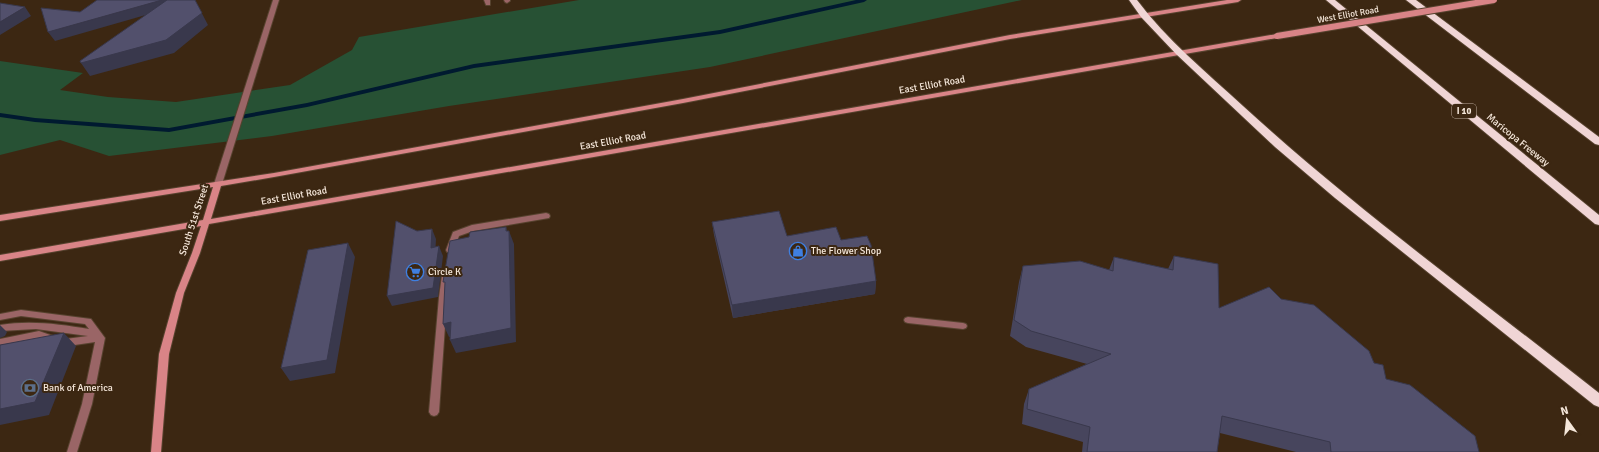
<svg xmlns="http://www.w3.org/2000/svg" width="1599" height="452" font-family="Signika,sans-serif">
<rect width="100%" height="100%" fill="#3c2712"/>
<path fill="#275134" d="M579,0H1022L710,67L449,106L272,136L109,156L60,140L0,155V61L83,73L60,90L108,97L176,102L290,85L352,50L359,37Z"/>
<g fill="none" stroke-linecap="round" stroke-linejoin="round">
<path fill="#001a30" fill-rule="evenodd" d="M856,0H867L864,2L720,34L474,68L307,107L169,132L35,122L0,117V113L35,118L169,128L307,103L474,64L720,30Z"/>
<defs>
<path id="lane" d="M484,0H490V5H486Z
M504,0H510V1L507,3L505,2Z
M546,213L549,214L550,216L549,218L473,231L459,236L453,252H447L446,250L453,232L472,225Z
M446,272L449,273L450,275L447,297L439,412L437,415L434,416L431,415L429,412L439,297L442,275L443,273Z
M21,310L91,319L105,338L92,404L77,452H67L82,404L95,342L61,347L58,346L56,343L58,340L88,336L36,329L0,331V325C30,320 59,324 89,329L85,324L21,316L0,320V314Z
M908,317L963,323L966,324L967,326L966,328L963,329L908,323L905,322L904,320L905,318Z
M39,331L56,337L58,340L56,343L53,344L39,339L0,345V339Z"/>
<path id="street" d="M273,0H279L222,184L221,186H215L214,184Z"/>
<path id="secondary" d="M1227,0H1241L1238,2L1010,39L683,103L274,177L221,186L211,219L1277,34L1280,36L1277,38L209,224L200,253L184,293L169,354L161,452H151L159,354L176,293L192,253L201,226L0,261V255L203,220L213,187L0,221V215L274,173L683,99L1010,35Z"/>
<path id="highway" d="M1129,0H1137C1167,40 1206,72 1243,106C1354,208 1480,299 1599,393V407L1594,405L1335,198L1275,147L1176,54L1141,17Z
M1326,0H1335L1599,215V225L1595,224Z
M1406,0H1416L1599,137V145L1595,144Z"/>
</defs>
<use href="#lane" stroke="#56422e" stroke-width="2"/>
<use href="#street" stroke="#56422e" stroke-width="2"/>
<use href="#secondary" stroke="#56422e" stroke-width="2"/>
<use href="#highway" stroke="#56422e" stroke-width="2"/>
<use href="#lane" fill="#9a6566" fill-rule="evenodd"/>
<use href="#street" fill="#9a6566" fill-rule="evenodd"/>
<use href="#secondary" fill="#d98487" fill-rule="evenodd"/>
<use href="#highway" fill="#f0d5d5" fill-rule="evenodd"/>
<defs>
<path id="secondary-bridge" d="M1277,36L1494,0"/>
</defs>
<use href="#secondary-bridge" stroke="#56422e" stroke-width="8" stroke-linecap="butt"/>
<use href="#secondary-bridge" stroke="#d98487" stroke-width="6"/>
</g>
<path fill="#47455d" d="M712,222L787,236L841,240L876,281L875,294L733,318L714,235Z
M1174,256L1219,308L1281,299L1374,363L1386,379L1479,452H1296L1220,433L1217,452H1082L1083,442L1022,424L1024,404L1029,389L1087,364L1026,347L1010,336L1019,282L1023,266L1109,270L1114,257L1168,269Z"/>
<path fill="#39384c" d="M162,0H182L184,4L55,41L48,32Z
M195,0L208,25L174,53L90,76L81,63Z
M25,7L31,16L0,35V22Z
M506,227L509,237V231L514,244L516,342L456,353L450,340L506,231Z
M432,229L436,239L435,258L431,248Z
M348,243L355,257L335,373L290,381L281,368Z
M439,246L443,256L438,297L392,306L387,296Z
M876,281L875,294L733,318L732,305Z
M451,322L457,336L449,337L443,324Z
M0,325L7,332L5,336L0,338Z
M64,333L76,346L49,415L0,425V409Z"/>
<path fill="#52506c" stroke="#39384c" d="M97,0H162L48,32L41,8L80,12Z
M167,0H195L202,13L166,40L81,63L80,61Z
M0,3L25,7L0,22Z
M779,211L787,236L836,227L841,240L867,236L871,245L876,281L732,305L712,222Z
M396,221L417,231L432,229L431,248L439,246L433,288L387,296Z
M506,227V231H509L511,328L450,340L451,322L443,324L445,282H443L450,241L469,237L470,232Z
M348,243L327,360L281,368L308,250Z
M1174,256L1218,264L1219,308L1269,287L1281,299L1314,305L1369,351L1374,363L1383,365L1386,379L1410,385L1475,436L1479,452H1331L1330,442L1222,416L1217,452H1087L1090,427L1027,409L1029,389L1111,354L1031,331L1014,320L1023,266L1080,261L1113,271L1114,257L1173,270Z
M64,333L35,402L0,409V345Z"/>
<defs>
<symbol id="shop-ring" viewBox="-11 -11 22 22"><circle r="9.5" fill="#3c2712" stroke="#3f7fe0" stroke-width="1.5"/><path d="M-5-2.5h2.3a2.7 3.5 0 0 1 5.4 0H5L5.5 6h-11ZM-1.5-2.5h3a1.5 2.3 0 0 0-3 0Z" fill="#3f7fe0"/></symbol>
<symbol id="supermarket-ring" viewBox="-11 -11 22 22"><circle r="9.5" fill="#3c2712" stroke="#3f7fe0" stroke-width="1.5"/><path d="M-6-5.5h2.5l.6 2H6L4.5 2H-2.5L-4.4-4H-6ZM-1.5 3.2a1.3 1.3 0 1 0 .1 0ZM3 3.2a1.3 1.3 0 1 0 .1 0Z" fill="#3f7fe0"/></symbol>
<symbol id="bank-ring" viewBox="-11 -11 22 22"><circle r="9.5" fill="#3c2712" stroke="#5c6f8a" stroke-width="1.5"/><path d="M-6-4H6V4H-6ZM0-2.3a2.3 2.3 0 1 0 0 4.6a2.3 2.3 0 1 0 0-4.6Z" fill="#5c6f8a"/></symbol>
</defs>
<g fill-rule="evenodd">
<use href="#shop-ring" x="788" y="241" width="20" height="20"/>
<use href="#supermarket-ring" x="405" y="262" width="20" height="20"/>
<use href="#bank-ring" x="20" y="378" width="20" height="20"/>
</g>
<g text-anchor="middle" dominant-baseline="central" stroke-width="4" stroke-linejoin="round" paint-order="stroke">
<g font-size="9" fill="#f5e7da" stroke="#3c2712">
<text transform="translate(1348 15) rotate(-10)">West Elliot Road</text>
</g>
<rect fill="#3c2712" stroke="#bead9e" stroke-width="1" x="1452" y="104" width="24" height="14" rx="3"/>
<g font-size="9" font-weight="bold" fill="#f5e7da">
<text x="1464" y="111">I 10</text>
</g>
<g font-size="10" fill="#f5e7da" stroke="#3c2712">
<text transform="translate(932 85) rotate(-10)">East Elliot Road</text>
<text transform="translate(1518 140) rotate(39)">Maricopa Freeway</text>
<text transform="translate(613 141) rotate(-10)">East Elliot Road</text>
<text transform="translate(294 196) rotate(-10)">East Elliot Road</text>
<text transform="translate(194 220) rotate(-72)">South 51st Street</text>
</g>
<g font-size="10" fill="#f5e7da" stroke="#3c2712" text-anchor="start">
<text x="811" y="251">The Flower Shop</text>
<text x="428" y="272">Circle K</text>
<text x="43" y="388">Bank of America</text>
</g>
</g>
<g transform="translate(1567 420) rotate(345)" stroke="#3c2712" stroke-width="3" paint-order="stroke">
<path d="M0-3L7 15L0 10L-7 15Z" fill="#f5e7da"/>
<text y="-6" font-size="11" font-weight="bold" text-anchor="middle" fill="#f5e7da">N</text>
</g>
</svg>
